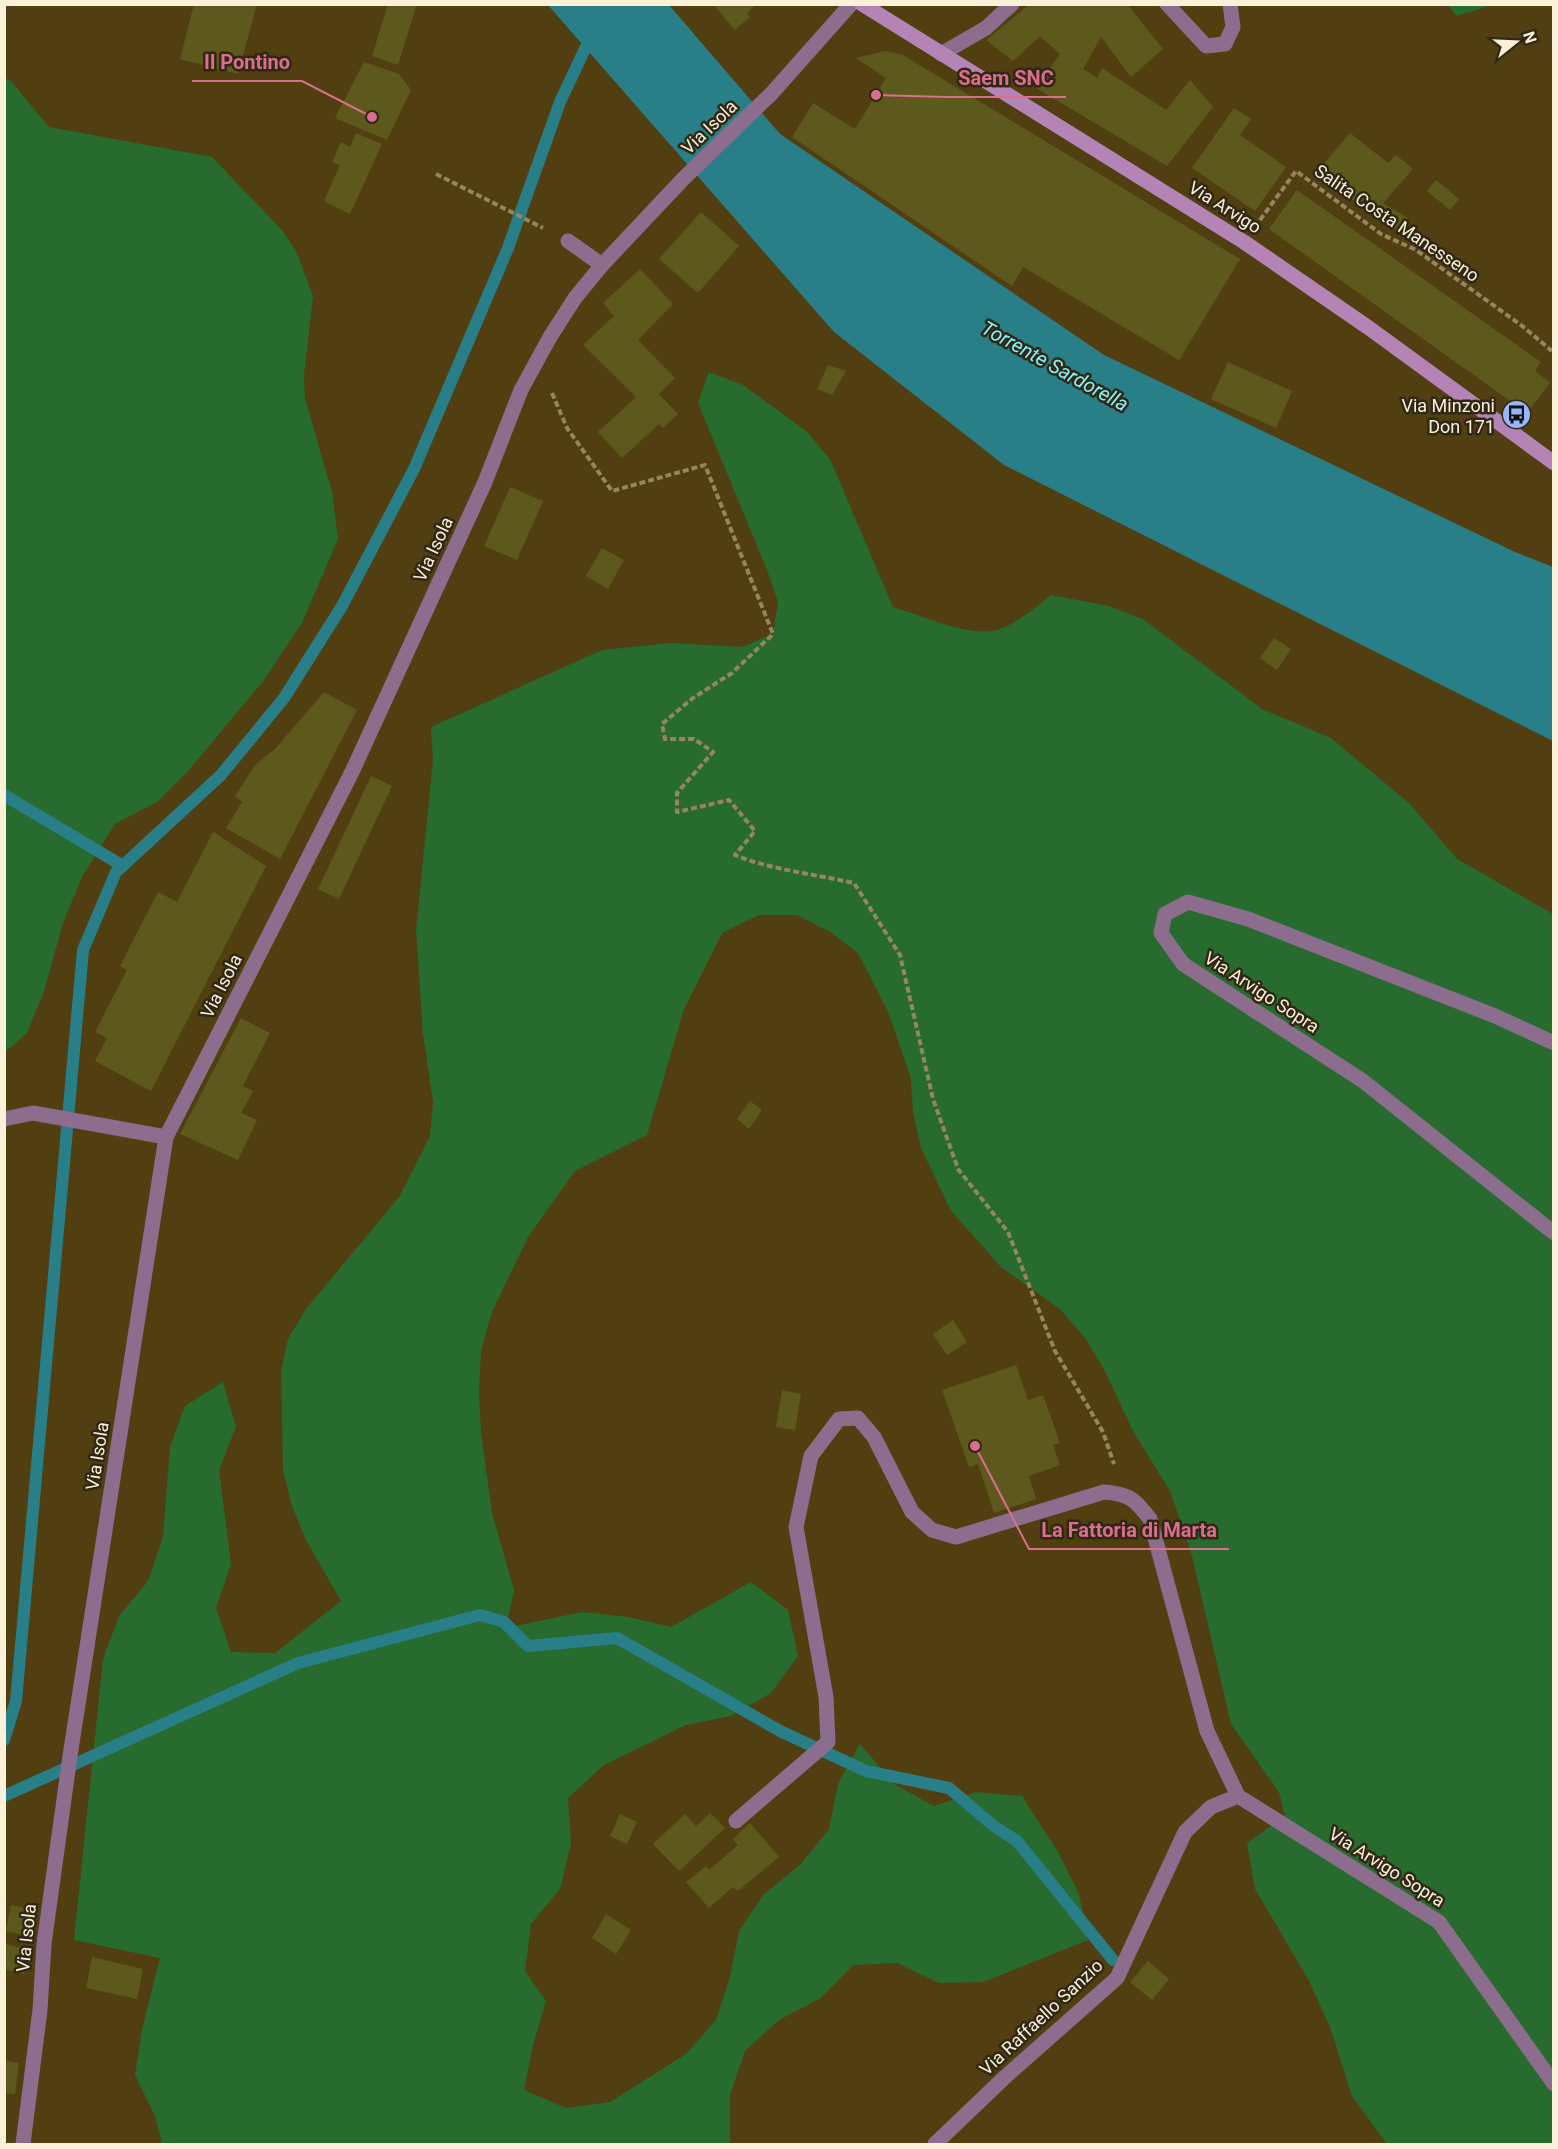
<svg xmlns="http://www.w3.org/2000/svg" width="1558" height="2149" font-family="Roboto,sans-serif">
<rect width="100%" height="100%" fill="#523f11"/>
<path fill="#276b2f" d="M1448,5H1492L1457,16Z
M5,78L12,82L49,127L212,157L282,230L296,251L313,296L304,375L305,398L332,492L338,539L302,623L264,680L189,770L157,802L115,824L82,877L63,923L44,991L27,1033L5,1052Z
M709,372L743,385L806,431L830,459L893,607C923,616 960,634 992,631C1009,630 1037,606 1051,595L1109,606L1143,619L1262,709L1331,738L1409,803L1457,859L1553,914V2144H1387L1352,2096L1330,2027L1308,1979L1255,1889L1247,1843L1285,1816L1279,1792L1231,1724L1192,1556L1170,1491L1133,1431L1104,1369L1085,1338L1061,1310L1001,1267L951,1211L921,1148L913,1112L911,1079L889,1014L858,953L830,932L797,915H759L722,933L684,1009L647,1135L575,1171L528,1237L492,1312L481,1351L479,1391L481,1433L492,1513L514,1590L506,1628L582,1612L628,1617L671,1627L751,1582L788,1610L798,1656L771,1693L731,1716L686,1725L604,1765L568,1798L571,1844L560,1889L531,1924L525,1971L546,2001L533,2045L524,2090L566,2108L610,2102L686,2054L716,2020L730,1977L739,1931L764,1894L800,1865L829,1829L838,1784L860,1744L894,1784L934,1806L976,1792L1022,1796L1058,1852L1079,1894L1088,1940L984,1982L939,1983L897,1963L853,1965L821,1998L779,2020L745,2051L730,2095V2144H162L155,2116L135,2075L142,2030L160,1958L74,1940L103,1659L119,1616L148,1581L163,1537L170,1447L185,1406L223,1382L236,1427L219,1470L231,1564L216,1608L231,1652L275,1653L341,1601L306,1540L292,1506L283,1470L281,1371L288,1339L306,1309L399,1197L430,1136L433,1102L423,1034L416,930L433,760L431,727L602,650L671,643L742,647L773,634L778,602L767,570L698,403Z"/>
<path fill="#287f88" d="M548,5H669L780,134L1104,355L1515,552L1553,567V741L1004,465L834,332Z"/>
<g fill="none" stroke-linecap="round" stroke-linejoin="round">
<path stroke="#287f88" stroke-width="12" d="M4,795L123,866
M4,1740L16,1701L83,950L116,872L221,775L284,698L342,606L414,469L508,248L560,102L606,4
M4,1796L298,1663L480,1615L504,1622L528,1646L617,1638L780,1731L866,1771L949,1788L995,1827L1017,1841L1113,1960"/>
</g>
<path fill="#5d591c" d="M194,4H257L238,74L180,59Z
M388,4H417L398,65L372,56Z
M713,4H756L747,13L750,17L735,30Z
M1030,4H1127L1163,49L1131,77L1101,37L1083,69L1097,78L1102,68L1166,110L1190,80L1213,107L1167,166L1036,88L1060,54L1040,36L1013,61L986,40Z
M885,51L901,54L1240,259L1179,360L1023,267L1012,286L792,137L813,103L855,129L886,78L856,58Z
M364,62L399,74L411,90L387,140L335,118Z
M1234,108L1251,119L1240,135L1286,167L1255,211L1192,168Z
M356,133L382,144L350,214L324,201L340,165L332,162L341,142L350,147Z
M1350,133L1388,163L1396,155L1413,169L1383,203L1408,218L1399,233L1316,173Z
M1436,180L1459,199L1450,210L1427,191Z
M1297,190L1541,362L1535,371L1550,383L1527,413L1269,229Z
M701,212L739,246L698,293L659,259Z
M640,269L673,304L638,340L675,378L659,394L678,414L663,428L659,424L622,458L598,432L636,397L583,345L614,316L603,303Z
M1228,362L1292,391L1276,428L1211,399Z
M828,365L846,371L832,395L817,389Z
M510,487L543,501L517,560L484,546Z
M602,548L624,560L608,589L586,576Z
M1274,638L1291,649L1277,670L1260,658Z
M324,692L357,710L280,859L226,828L242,802L235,796L256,764L275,749Z
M371,776L392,786L339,899L318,889Z
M213,832L266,866L151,1091L95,1061L107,1038L95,1032L127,970L120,966L158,892L177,902Z
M241,1018L270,1033L243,1086L253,1091L241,1113L257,1120L238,1160L180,1134Z
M750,1101L762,1110L749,1129L737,1119Z
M953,1320L967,1342L947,1355L933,1334Z
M1016,1365L1028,1400L1043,1395L1060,1443L1053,1445L1060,1465L1029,1476L1036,1499L994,1513L978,1464L969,1467L942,1390Z
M782,1390L801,1394L795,1430L776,1427Z
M710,1813L725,1828L679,1871L653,1844L685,1814L696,1826Z
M620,1814L637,1822L627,1844L610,1836Z
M750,1823L779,1857L738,1891L733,1887L709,1908L686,1882L706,1866L709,1870L738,1845L733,1839Z
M11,1905L35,1910L29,1936L6,1931Z
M606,1914L631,1930L616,1954L592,1938Z
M6,1944L30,1950L24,1974L4,1969Z
M92,1957L143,1969L137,1999L86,1988Z
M1148,1961L1169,1979L1152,2000L1130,1982Z
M4,2060L19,2063L15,2094L4,2093Z"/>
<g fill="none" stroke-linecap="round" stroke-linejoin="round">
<path stroke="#958560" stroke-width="4" stroke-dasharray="6 3" stroke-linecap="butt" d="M436,174L543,228
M1260,220L1296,171L1381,234L1416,250L1521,325L1552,351
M552,393L567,428L612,491L705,465L773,634L732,673L693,698L662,724L665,739H694L713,752L677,793V812L729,800L755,831L735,855C772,870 814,874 854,883L900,955L933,1099L958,1169L1008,1232L1055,1351L1103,1432L1114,1464"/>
<path stroke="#8d6d8d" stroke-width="15" d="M568,241L602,265
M4,1119L33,1113L166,1137"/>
<path stroke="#8d6d8d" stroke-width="15" d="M1167,4L1206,46L1225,44L1233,27L1230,4
M941,54L986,28L1012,4
M1554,1043L1495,1016L1248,919L1188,902L1165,914L1161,933L1183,964L1363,1081L1554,1233
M1238,1796L1439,1922L1554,2084
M736,1821L828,1742L826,1697L796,1527L811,1456L839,1419L858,1418L874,1437L912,1512L932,1530L956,1537L1104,1492C1129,1494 1135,1499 1150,1519L1207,1731L1238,1796
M23,2144L40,2010L44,1944L70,1756L166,1137L352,772L485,482L521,390L550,337L575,298L602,265L684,178L772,93L851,4
M935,2144L1005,2077L1117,1978L1185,1832L1211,1807L1238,1796"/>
<path stroke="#b584b7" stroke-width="15" d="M862,4L1244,242L1369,328L1554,463"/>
</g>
<defs>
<symbol id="bus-disc" viewBox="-11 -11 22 22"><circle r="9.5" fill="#96b6fd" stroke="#302815"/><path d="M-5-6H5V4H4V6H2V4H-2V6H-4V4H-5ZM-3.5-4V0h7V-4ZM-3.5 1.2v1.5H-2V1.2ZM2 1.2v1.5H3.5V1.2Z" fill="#111"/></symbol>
</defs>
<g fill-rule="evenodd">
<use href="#bus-disc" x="1500" y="398" width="33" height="33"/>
</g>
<g text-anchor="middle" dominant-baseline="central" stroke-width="5" stroke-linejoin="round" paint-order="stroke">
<g font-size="18" fill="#fbf0d8" stroke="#302815">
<text transform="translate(709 127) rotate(-44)">Via Isola</text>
<text transform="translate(1225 207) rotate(32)">Via Arvigo</text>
<text transform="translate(1397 223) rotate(34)">Salita Costa Manesseno</text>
<text transform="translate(433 549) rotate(-65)">Via Isola</text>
<text transform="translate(221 986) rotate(-63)">Via Isola</text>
<text transform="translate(1262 992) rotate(33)">Via Arvigo Sopra</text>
<text transform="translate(97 1456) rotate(-81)">Via Isola</text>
<text transform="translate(1387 1867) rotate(32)">Via Arvigo Sopra</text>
<text transform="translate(26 1938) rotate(-84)">Via Isola</text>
<text transform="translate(1041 2017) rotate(-43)">Via Raffaello Sanzio</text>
</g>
<g font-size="18" fill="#fbf0d8" stroke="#302815" text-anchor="end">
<text x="1495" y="405">Via Minzoni<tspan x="1495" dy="21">Don 171</tspan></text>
</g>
<g font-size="20" font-style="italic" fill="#88f1fe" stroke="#302815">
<text transform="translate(1055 366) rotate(29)">Torrente Sardorella</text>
</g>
</g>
<path fill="none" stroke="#d96e8d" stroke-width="2" d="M372 117L302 81H192M876 95L946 97H1066M975 1446L1029 1549H1229"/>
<g fill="#d96e8d" stroke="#302815" stroke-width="2">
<circle cx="372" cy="117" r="6"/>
<circle cx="876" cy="95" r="6"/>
<circle cx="975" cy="1446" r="6"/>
</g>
<g font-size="20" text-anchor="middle" font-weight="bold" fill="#d96e8d" stroke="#302815" stroke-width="5" stroke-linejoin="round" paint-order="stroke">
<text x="247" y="69">Il Pontino</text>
<text x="1006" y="85">Saem SNC</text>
<text x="1129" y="1537">La Fattoria di Marta</text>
</g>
<rect width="1558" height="2149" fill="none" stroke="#fbf0d8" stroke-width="12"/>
<g transform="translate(1516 42) rotate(72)" stroke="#302815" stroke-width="4.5" paint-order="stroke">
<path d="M0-4.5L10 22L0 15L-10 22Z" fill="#fbf0d8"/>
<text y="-9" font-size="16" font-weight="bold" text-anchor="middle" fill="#fbf0d8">N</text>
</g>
</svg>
